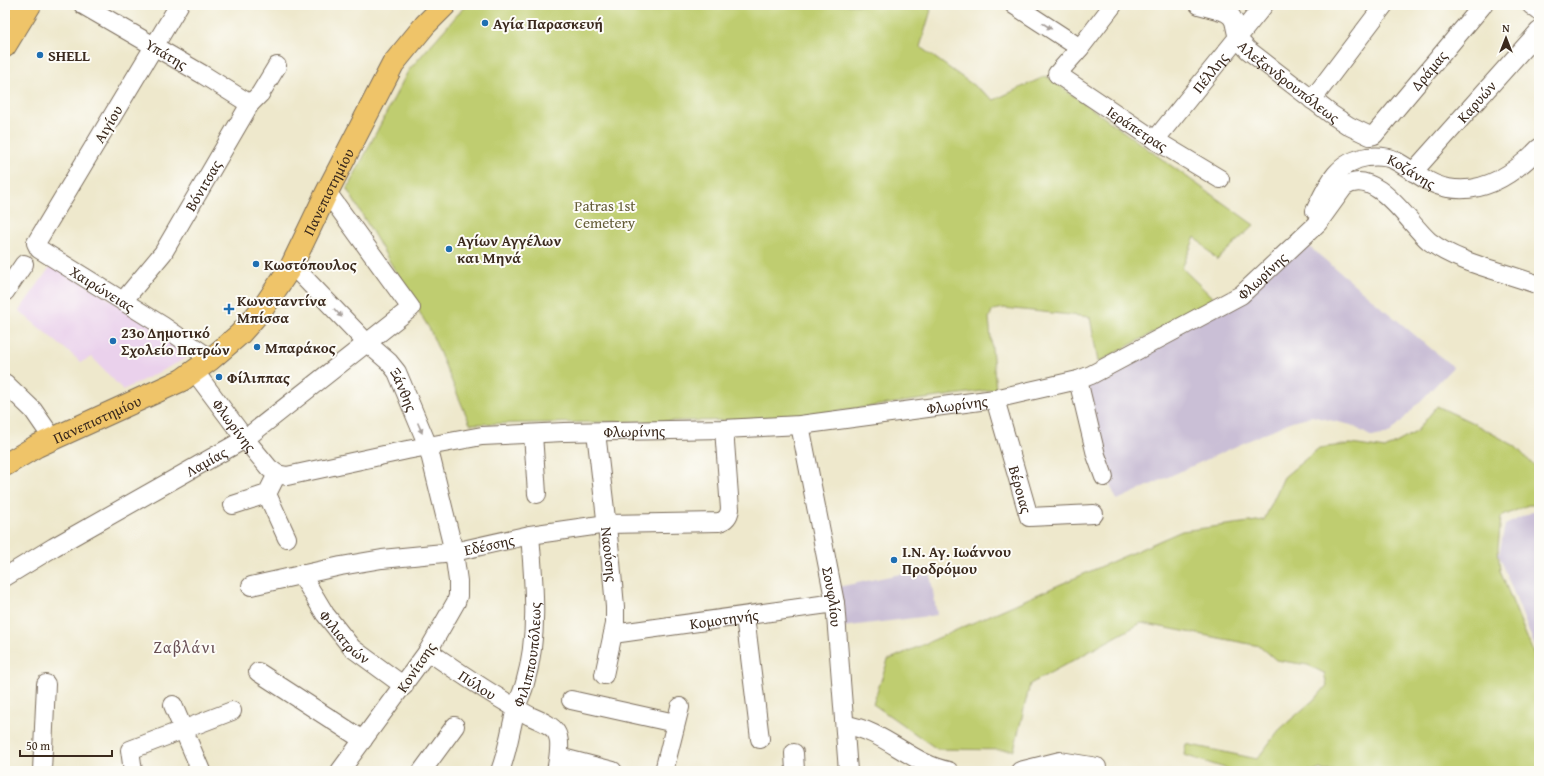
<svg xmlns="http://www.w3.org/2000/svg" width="1544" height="776" font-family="'Gentium Book Plus',serif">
<rect width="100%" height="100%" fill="#fdfcf7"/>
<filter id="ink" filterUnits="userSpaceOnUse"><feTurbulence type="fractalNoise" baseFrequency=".025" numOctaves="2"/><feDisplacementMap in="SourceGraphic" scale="8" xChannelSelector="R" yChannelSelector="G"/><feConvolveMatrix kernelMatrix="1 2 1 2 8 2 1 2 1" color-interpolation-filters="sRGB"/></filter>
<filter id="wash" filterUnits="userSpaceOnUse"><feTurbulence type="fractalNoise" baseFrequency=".012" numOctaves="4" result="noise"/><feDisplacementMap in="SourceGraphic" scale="16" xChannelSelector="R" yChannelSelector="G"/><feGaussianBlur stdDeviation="0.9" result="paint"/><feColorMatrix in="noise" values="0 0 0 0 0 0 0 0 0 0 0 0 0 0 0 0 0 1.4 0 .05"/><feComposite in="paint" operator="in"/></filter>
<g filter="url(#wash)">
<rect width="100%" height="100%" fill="#eee8cc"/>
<path fill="#ead1ec" d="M53,263L152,326L187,358L123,390L92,357L81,362L19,311Z"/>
<path fill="#cabfd6" d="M1306,244L1453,367L1390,433L1372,437L1351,425L1312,416L1292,421L1117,500L1102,468L1083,383Z
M1532,512H1539V657L1499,555L1505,525Z
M929,568L937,615L842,627L838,587Z"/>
<path fill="#bfcd6f" stroke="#7d7c46" d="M466,5H925L931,10L920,47L994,100L1046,76L1254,225L1217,260L1195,237L1182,268L1215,300L1098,362L1090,317L1004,308L993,310L989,318L996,389L787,418L747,420L470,424L430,330L347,189L408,71Z
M1437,406L1471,422L1515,446L1539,471V505H1528L1501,517L1498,548L1500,571L1539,667V771H1324L1320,769L1316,771H1234L1184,755L1186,744L1257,759L1279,730L1318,696L1327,685L1324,673L1308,665L1276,660L1260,646L1141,623L1030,684L1014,750L937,749L873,704L888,660L1182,531L1264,520L1284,477L1319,448L1351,444L1385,449L1416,432Z"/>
</g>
<g filter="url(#ink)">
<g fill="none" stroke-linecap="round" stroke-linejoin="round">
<defs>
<g id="minor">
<path id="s1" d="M83,5L202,74L250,104"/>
<path id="s2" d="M179,5L36,243L39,249L163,326L211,359"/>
<path d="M1014,5L1080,48"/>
<path id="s3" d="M1113,5L1080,48L1057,74L1155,140L1220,179"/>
<path id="s4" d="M1199,5L1225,12L1231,16L1234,21L1238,39L1248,50L1331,114L1349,126L1370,136L1374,135L1483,5"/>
<path d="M1531,5L1539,11"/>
<path d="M1312,100L1384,5"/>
<path id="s5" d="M1155,140L1264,5"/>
<path id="s6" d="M1413,172L1539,31"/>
<path id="s7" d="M1315,211C1327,186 1336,162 1367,157C1376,156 1386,156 1394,160C1412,169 1428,185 1448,188C1484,195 1515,173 1539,148"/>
<path id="s8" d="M292,265L366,342L389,362L397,372L428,446L454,552L458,581V596L456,602L428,651L340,771"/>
<path d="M5,292L24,264"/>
<path id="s9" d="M123,301L163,253L250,104L260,94L277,66"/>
<path id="s10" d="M195,372L245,439L269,468L277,474L287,476L407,450L482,436L564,432L724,429L800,425L995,399L1078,380L1091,375L1241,295L1318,223L1344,187C1375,165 1409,224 1429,241C1457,263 1505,272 1539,285"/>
<path d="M1078,380L1096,455L1104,477"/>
<path d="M5,383L33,410L53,439"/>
<path id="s11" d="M995,399L1029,517L1094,514"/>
<path id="s12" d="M800,425L835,603L848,771"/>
<path id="s13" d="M596,432L611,562L615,607V624L604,675"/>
<path d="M533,434L537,494"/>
<path d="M267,494L287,538"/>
<path d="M233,505L267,494L277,474"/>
<path id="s14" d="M301,574L325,614L352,648L404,686"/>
<path id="s15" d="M5,577L54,547L245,439L411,308L327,192"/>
<path id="s16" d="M251,586L341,566L382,559L454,552L530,535L607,524L719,522C726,520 729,516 730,509L724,429"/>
<path d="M745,616L760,739"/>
<path id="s17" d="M613,634L835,603"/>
<path id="s18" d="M428,651C461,674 495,697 530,716C538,720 551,724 556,732C562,741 558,761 556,771"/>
<path d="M258,672L363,740"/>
<path d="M571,700L675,723"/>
<path d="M173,705L201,771"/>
<path d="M845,725C884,730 911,764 949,771"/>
<path d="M794,753L795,771"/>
<path d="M559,757L613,771"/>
<path d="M42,771L46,684"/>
<path d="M133,771L130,750L232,711"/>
<path d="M422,771L455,726"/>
<path id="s19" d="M500,771C508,751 510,730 516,709C518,700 523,692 525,683C539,636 534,584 530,535"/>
<path d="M664,771L680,707"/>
<path d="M1020,771L1060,761L1097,767"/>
</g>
<g id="major">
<path id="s20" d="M5,465L37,446L182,380L211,359L240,334L263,308L292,265L327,192L393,64L425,25L445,5"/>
</g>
<path id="highway" d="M5,7L6,5
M5,46L30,5"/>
</defs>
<use href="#minor" stroke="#7a6c5b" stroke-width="20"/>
<use href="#major" stroke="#7a6c5b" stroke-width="24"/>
<use href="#highway" stroke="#7a6c5b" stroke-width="24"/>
<use href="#minor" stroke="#fff" stroke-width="18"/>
<use href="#major" stroke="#efc469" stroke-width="22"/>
<use href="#highway" stroke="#efc469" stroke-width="22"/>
</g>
<defs><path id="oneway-solid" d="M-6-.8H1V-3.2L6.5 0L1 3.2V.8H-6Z"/></defs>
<g fill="#a79f9a">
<use href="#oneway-solid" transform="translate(1047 26) rotate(33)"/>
<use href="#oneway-solid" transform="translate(338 313) rotate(47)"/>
<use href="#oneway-solid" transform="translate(420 428) rotate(67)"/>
</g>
</g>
<g fill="#1f6fb2" stroke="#fdfcf7" stroke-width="1.5">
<circle cx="485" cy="23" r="4"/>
<circle cx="40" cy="55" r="4"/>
<circle cx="449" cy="249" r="4"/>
<circle cx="256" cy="264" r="4"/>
<path d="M227 303h4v4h4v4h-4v4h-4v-4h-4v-4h4z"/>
<circle cx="113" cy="341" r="4"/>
<circle cx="257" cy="347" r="4"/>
<circle cx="219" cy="377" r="4"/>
<circle cx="894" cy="560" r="4"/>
</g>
<g text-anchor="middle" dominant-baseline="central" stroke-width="4" stroke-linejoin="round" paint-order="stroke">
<g font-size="15" font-weight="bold" fill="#3b2a1e" stroke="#fdfcf7" text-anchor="start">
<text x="493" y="23">Αγία Παρασκευή</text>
<text x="48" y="55">SHELL</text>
<text x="457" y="240">Αγίων Αγγέλων<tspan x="457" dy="17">και Μηνά</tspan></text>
<text x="264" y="264">Κωστόπουλος</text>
<text x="237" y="300">Κωνσταντίνα<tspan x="237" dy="17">Μπίσσα</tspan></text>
<text x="121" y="332">23ο Δημοτικό<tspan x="121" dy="17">Σχολείο Πατρών</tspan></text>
<text x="265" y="347">Μπαράκος</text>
<text x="227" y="377">Φίλιππας</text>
<text x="902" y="551">Ι.Ν. Αγ. Ιωάννου<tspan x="902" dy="17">Προδρόμου</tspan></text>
</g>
<g font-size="15" fill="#3b2a1e" stroke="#fdfcf7">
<text stroke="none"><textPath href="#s1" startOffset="97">Υπάτης</textPath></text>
<text stroke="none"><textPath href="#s4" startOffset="312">Δράμας</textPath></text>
<text stroke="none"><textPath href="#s5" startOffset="87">Πέλλης</textPath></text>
<text stroke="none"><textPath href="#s4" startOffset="125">Αλεξανδρουπόλεως</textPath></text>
<text stroke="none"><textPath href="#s6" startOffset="95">Καρυών</textPath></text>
<text transform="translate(108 124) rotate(-59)">Αιγίου</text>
<text stroke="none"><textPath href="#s3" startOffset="186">Ιεράπετρας</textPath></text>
<text stroke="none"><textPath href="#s7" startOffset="127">Κοζάνης</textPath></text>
<text stroke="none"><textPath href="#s9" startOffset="141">Βόνιτσας</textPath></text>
<text stroke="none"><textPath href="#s20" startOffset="439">Πανεπιστημίου</textPath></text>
<text stroke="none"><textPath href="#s10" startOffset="1153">Φλωρίνης</textPath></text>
<text stroke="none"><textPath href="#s2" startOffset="359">Χαιρώνειας</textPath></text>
<text stroke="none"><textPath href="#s8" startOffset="169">Ξάνθης</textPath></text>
<text stroke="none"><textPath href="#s10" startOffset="817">Φλωρίνης</textPath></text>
<text stroke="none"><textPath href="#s20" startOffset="103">Πανεπιστημίου</textPath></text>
<text stroke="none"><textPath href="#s10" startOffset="66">Φλωρίνης</textPath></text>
<text stroke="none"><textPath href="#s10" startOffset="493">Φλωρίνης</textPath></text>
<text stroke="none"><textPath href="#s15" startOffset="232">Λαμίας</textPath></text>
<text stroke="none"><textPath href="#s11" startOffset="94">Βέροιας</textPath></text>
<text stroke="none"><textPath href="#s16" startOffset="242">Εδέσσης</textPath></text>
<text stroke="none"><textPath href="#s13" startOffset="123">Ναούσης</textPath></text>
<text stroke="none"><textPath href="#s12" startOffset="175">Σουφλίου</textPath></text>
<text stroke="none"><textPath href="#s17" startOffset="112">Κομοτηνής</textPath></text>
<text stroke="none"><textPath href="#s14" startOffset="77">Φιλιατρών</textPath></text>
<text stroke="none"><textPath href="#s19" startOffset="120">Φιλιππουπόλεως</textPath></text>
<text transform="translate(416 667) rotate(-56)">Κονίτσης</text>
<text stroke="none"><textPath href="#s18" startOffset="60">Πύλου</textPath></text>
</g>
<g font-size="15" fill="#635b36" stroke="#fdfcf7">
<text x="605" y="205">Patras 1st<tspan x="605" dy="17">Cemetery</tspan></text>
</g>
<g font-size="16" letter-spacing="1" fill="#695055" stroke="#fdfcf7">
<text x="185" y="647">Ζαβλάνι</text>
</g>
</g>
<rect width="1544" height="776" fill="none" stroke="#fdfcf7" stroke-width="20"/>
<g transform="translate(1506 38)" stroke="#fdfcf7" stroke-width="3" paint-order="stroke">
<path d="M0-3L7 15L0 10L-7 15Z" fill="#3b2a1e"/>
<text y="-6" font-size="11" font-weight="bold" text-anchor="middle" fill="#3b2a1e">N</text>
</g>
<path d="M20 750v6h92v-6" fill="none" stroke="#3b2a1e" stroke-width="2"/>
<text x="26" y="750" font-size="12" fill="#3b2a1e" stroke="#fdfcf7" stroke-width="3" paint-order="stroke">50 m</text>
</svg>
